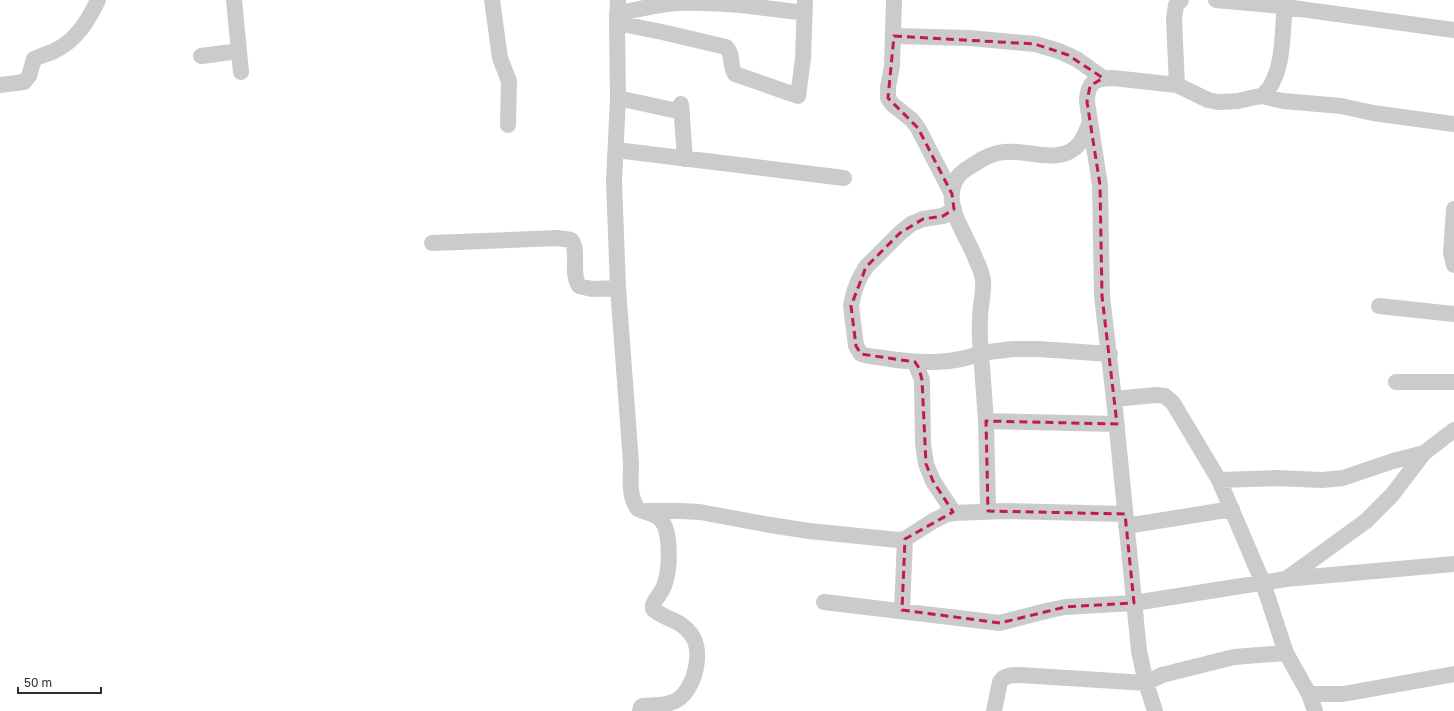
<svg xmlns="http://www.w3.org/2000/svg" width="1454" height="711" font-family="'Golos Text',sans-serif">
<rect width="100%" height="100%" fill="#fff"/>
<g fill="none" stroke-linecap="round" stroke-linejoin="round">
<path stroke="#cbcbcb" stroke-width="16" d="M234,0L241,72
M492,0L500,58L509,81L508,125
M618,0L617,23L618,98L614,181L618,288L631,463C631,478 628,496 638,509C645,512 652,513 658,517C672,527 670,568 665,583C663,592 656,597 653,605V609C665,620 679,618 691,634C704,651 695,689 677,700C667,706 654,705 643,706L641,707L640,711
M894,0L892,66L888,87V98L892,104L912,120L918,128L952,194
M1216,0L1271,5L1454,30
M617,13C638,10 658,4 678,3C718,1 765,8 805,13
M617,23L662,32L726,47C734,55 729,65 735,74L798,96L803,59L805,0
M894,36L970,38L1035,44L1056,50L1068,55L1078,60L1103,78
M201,56L239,51
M0,85L24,82L29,76L34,59C40,56 48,54 54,51C76,41 88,21 98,0
M1177,85L1174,19L1176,5L1181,0
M1262,96C1266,92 1271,87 1273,81C1284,59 1282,30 1285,6
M618,98L682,112
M681,104L685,159
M616,150L844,178
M954,209L943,216L923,219L911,224L900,233L866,267L859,279L854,292L851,306L856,346L861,354C870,357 879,357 889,359C919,363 952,365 981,353C980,342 979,331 980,319C980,306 984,294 983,280C982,274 979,266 976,260C968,236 940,204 957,178C961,171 970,167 976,163C985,157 994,153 1004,152C1027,149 1061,166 1079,144C1084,138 1087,129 1090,122
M1454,209L1451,253L1454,265
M432,243L558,238L571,240C580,251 570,272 579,286L592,289L618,288
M1379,306L1454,314
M915,362L922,380L923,444L926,464L933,481L954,513
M1396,382H1454
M1114,399L1156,395L1165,396L1173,403L1219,480L1263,583L1286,653L1309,694L1315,711
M986,421L1117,424
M1219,480L1276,478L1322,480L1343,478L1393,461L1424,453L1454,430
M646,511H679L700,512L764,524L809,531L898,540L905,539L933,521L945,515L954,513L1006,511L1125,514
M988,511L986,421L981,353L1013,349H1038L1110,354
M1126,526L1232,509
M1286,579L1366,521L1392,495L1424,453
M824,602L1000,623L1046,611L1065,607L1134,603L1286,579L1454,564
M902,610L905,539
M1309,694H1343L1454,674
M994,711L1000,682C1004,675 1013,675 1020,675L1146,683L1162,675L1234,657L1286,653
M1155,711L1146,683L1139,651L1114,399L1102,296L1100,185L1087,102C1087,83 1094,78 1113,78L1177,85L1208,100L1218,102L1238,101L1255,97L1262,96L1283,101L1341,106L1373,113L1454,124"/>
</g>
<path fill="none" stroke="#c2185b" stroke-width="3" stroke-dasharray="8 5" stroke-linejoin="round" d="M894,36L1035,44L1068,55L1103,78L1090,86L1087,102L1100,185L1102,296L1117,424L986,421L988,511L1125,514L1134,603L1065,607L1000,623L902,610L905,539L953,512L933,481L926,464L922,380L919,368L915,362L861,354L856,346L851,306L866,267L900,233L923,219L943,216L954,209L952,194L918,128L888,98Z"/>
<path d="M18 687v6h83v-6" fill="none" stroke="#2e2e2e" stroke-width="2"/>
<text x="24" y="687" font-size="12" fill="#2e2e2e" stroke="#ffffff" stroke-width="3" paint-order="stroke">50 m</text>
</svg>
